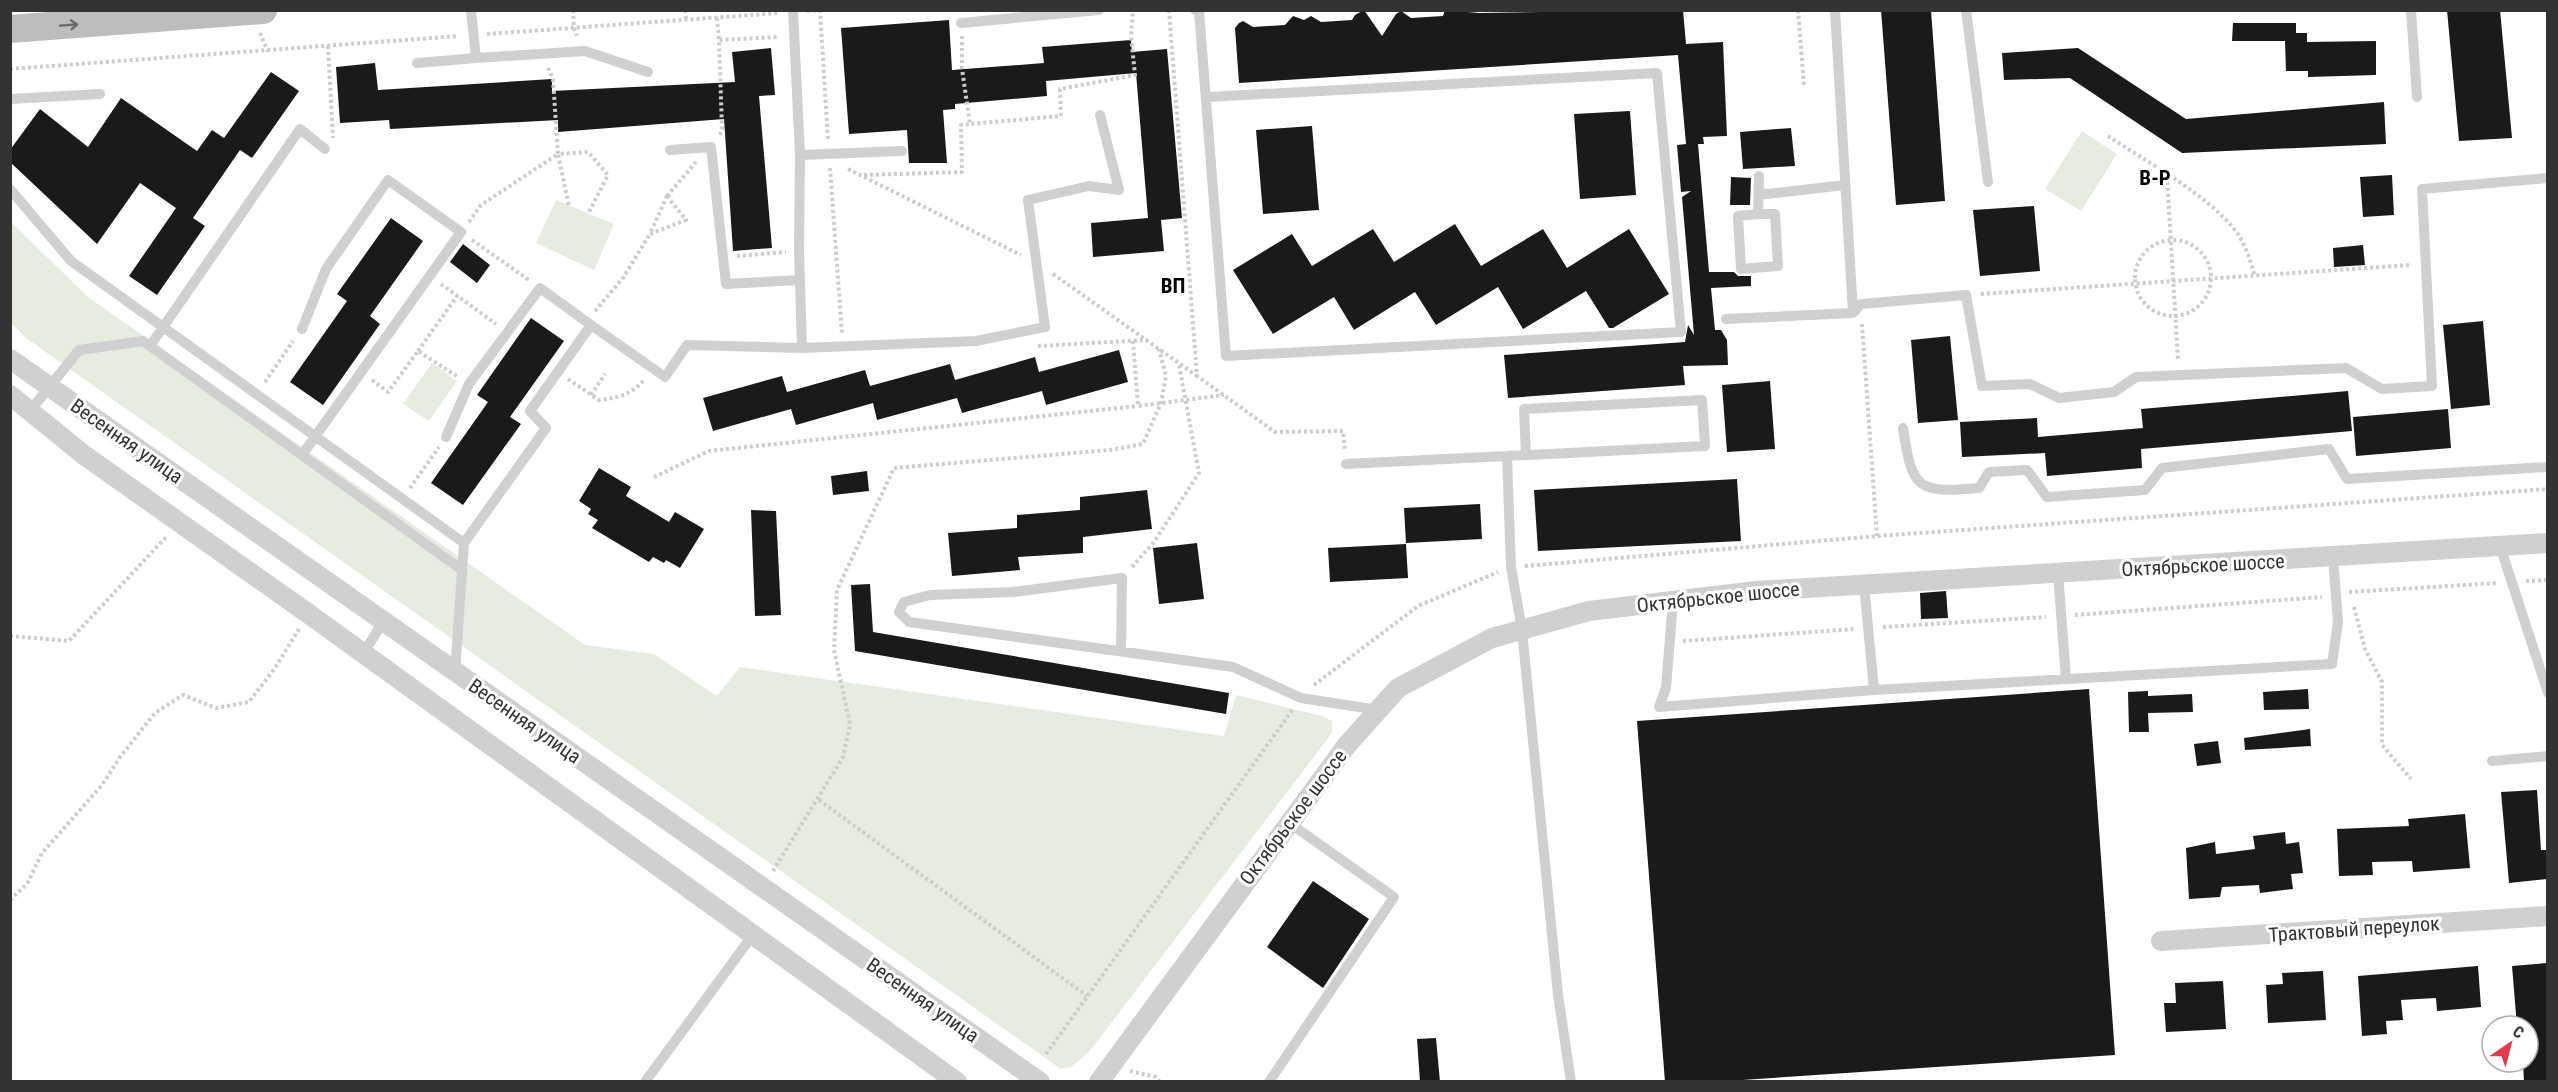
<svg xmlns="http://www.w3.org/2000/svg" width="2558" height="1092" font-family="'Roboto Condensed',sans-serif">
<rect width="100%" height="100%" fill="#fff"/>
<path fill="#e6ecdf" d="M2082,131L2117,154L2081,211L2045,189Z
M556,200L614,224L594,270L536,243Z
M10,221L88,297L585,645L654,654L717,696L740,667L1224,736L1236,695L1322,716L1332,721V733L1089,1052L1071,1067L1061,1069L26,338L11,323Z
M432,363L457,381L429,421L403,404Z"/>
<path fill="#1a1a1a" d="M1364,10L1382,36L1396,14L1401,11L1411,18L1443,16L1445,10L1479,13L1683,10L1686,44L1723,42L1727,136L1703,137L1704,144H1698L1709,272H1734L1738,276H1751V286L1711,288L1715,330H1721L1727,340L1728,365L1683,366L1685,385L1508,398L1504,355L1685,342L1688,325L1694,335L1682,197L1691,191L1681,192L1677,145L1686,144L1678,55L1239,83L1235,28L1239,23L1243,21L1253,27L1285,25L1293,16L1304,20L1311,16L1321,22L1352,20L1355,15Z
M1881,10H1931L1945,201L1896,205Z
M2447,10H2500L2512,138L2459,141Z
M949,20L952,70L1044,63L1042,47L1131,40L1132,52L1167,49L1182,218L1161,220L1164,251L1093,257L1091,223L1148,218L1136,73L1046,81L1047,96L955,104V109L943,110L947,163H909L907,130L849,134L841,28Z
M2233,23H2296V33H2307V42L2376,41V75L2308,77V71H2286L2285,41H2232Z
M771,48L775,95L759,96L772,248L733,251L724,119L558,132V120L390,129L389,120L340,123L336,67L375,63L378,90L552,79V91L735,82L732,52Z
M2078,48L2186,119L2384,102L2386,144L2182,153L2070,78L2004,80L2002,53Z
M271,72L299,91L252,158L240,150L193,218L205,226L157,295L129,276L176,208L140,183L97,244L10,162V150L40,109L88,147L121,98L197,151L212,130L224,138Z
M1630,111L1636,195L1580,199L1574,114Z
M1312,126L1319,210L1263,214L1256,130Z
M1791,128L1795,166L1743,169L1740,132Z
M2392,175L2394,215L2363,217L2360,177Z
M1731,177L1751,178L1750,205H1730Z
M2034,206L2040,271L1980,276L1973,210Z
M391,218L423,241L370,316L380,324L323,405L290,382L347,301L337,294Z
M1455,224L1481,266L1543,229L1567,268L1629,229L1669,294L1613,328H1609L1586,291L1523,329L1498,287L1436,325L1415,292L1354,330L1334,297L1273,334L1233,270L1292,234L1312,266L1373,229L1394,262Z
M463,244L490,265L477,283L450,262Z
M2363,245L2365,265L2334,267L2333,248Z
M531,318L564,341L510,417L521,424L463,505L431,483L488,402L477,395Z
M2483,321L2490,405L2451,409L2443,325Z
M1950,336L1958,420L1918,423L1911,340Z
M1119,350L1128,382L1046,405L1042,391L962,413L957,398L877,420L873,403L796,425L791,409L713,431L703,398L782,376L787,392L865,370L870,386L950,364L955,380L1035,357L1039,372Z
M1770,381L1775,449L1727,452L1722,385Z
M2348,391L2352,431L2141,449L2142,468L2047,476L2045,453L1962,457L1960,422L2037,418L2038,437L2143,428L2141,409Z
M2448,409L2451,448L2356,456L2353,417Z
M599,468L631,487L626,496L669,522L675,512L704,529L680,568L666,560L664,563L653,557L649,562L592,528L598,520L588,514L591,509L579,501Z
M867,471L869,491L833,495L831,476Z
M1737,479L1741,541L1538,551L1534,490Z
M1147,490L1152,529L1083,537V553L1018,557L1020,570L952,576L948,533L1017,528V515L1080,510V497Z
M1480,504L1482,539L1406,543L1404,508Z
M751,510L776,511L781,615L755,616Z
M1197,543L1204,599L1159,604L1153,548Z
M1406,544L1408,578L1330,582L1328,548Z
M870,584L873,632L1229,693L1226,714L855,651L851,585Z
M1946,591L1948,618L1921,619L1920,593Z
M2089,689L2115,1055L1712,1082H1665L1637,721Z
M2308,689L2309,709L2264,710L2263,692Z
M2148,691V696L2192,694L2193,712L2148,713L2149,732H2129L2128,692Z
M2310,729L2311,746L2245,750L2244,738Z
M2218,741L2221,763L2197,766L2194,744Z
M2537,790L2541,850H2547V879L2509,883L2501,792Z
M2465,814L2470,868L2413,872L2412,861L2372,862L2373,875L2339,876L2337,829L2409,826L2408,819Z
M2285,832L2286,844L2299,842L2303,873L2291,874L2293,889L2260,893L2259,885L2222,887L2220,897L2189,899L2186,848L2215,842L2216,854L2255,849L2253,836Z
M1313,881L1369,919L1323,988L1267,947Z
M2547,963V1082H2524L2523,1062H2528V1026H2517L2512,966Z
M2478,966L2481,1007L2437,1011L2436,998L2401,1000L2403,1020L2386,1021L2387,1034L2362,1036L2358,976Z
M2323,971L2326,1020L2268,1023L2266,985L2283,984L2282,973Z
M2223,981L2226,1029L2166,1032L2164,1003H2176L2175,983Z
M1436,1038L1440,1082H1420L1417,1039Z"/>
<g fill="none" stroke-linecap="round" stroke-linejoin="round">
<path stroke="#cdcdcd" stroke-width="4" stroke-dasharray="3 3" stroke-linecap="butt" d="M573,10L574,28L577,36
M685,10L686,20
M820,10L828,140
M1169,10L1197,376L1275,432L1343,431L1345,451
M1798,10L1804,86
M807,11L822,10
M717,18L719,40
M260,33L268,52
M487,34L779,13
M962,36V69L970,124L1061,116L1060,89L1135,75L1131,36L1133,10
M328,46L333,138
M548,68L553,79L558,154L588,152L608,175L588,214
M10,69L459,36
M720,135L722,129L719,40L779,37
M2108,136C2148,163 2204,192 2235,230C2245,243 2250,260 2255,276
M830,168L842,334
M848,169L1021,255
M864,175L962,172L961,125L970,124
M2167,176L2178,360
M667,196L696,162
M667,196L686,220L650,234Z
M469,222L481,205L558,154L569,206
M472,240L529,280
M2135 278a38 38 0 1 1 76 0a38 38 0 1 1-76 0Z
M737,256L786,252
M1053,274L1197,376
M441,284L496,324
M1981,294L2411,265
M595,311L623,278L650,234
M1862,324L1877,536
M1133,341L1138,406L1224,395
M1038,346L1147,340
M418,351L457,296
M568,379L599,400C617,398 631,395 644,380
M372,380L388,392L418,351L458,377
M265,382L293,341
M591,395L605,374
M654,477L709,451L1138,406
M410,488L439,447
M1525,566L1877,536L2548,489
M1132,567L1154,542L1199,473L1179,365
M2526,581L2548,580
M2349,592L2498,583
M2354,607L2365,649L2382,682V745L2411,779
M2075,615L2322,597
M1883,627L2046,617
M10,636L69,641L167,536
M1683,641L1855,629
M1314,685L1418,606L1498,572
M819,800L1087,996
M773,871L843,757L850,724L834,650L837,590L894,468L1110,450L1143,444L1161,403L1166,376L1159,349
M10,900L27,884L42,853L102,785L120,757L155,713L183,695L216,708L249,702L275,668L299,629
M1046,1054L1293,709
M1130,1071L1156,1077L1160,1082"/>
<path stroke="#d0d0d0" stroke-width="10" d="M471,10L476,58L585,51L648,72
M793,10L800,155L799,251L802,348L976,341L1045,327L1028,200L1089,186L1119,190L1100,115
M1195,10L1199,11L1226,356L1681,332L1657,73L1207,97
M1835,10L1853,313L1861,304L1966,295L1982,386L2030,384L2059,398L2114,392L2136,377L2346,368L2382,389L2432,386L2422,189L2548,178
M1966,10L1988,182
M2411,10L2417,97
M961,23L1099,10
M417,63L476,58
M10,99L100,94
M670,150L711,147L726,284L800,280
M800,155L902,151
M10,189L71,261L464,543
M1758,195L1845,185
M1758,214H1775L1778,266L1741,269L1738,216L1758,214L1759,176
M1726,319L1853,313
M150,346L300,129L325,149
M30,411L79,350L143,341L462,570
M1903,428C1912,488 1916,494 1979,488L1989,472L2027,470L2047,497L2145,490L2162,468L2329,449L2347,479L2548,467
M446,437L469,384L540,288L591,325
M302,455L461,232L388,180L326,269L302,329
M1507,456L1705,446L1702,400L1524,409L1526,455
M1346,464L1507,456L1511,567L1522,630L1558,995L1571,1082
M2500,546L2548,693
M2058,573L2066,679
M1864,584L1874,690
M1673,601L1666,688L1659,707L1874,690L2332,664L2338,622L2333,557
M1121,651L1122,578L1013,592L930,595L904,602L899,612L909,622L1233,667L1301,698L1378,710
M363,654L383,622
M455,672L464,543L546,428L530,411L591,325L665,377L687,345L802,348
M2492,761L2548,756
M645,1082L752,936
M1269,1082L1394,897L1288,822"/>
<path stroke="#d0d0d0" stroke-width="20" d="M10,359L1040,1082
M10,395L84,455L306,612L957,1082
M2161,941L2548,916
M1099,1082L1347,745L1398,688L1492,638L1589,611L1756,591L2548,543"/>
<path stroke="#bdbdbd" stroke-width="28" d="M10,29L263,10"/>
</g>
<defs><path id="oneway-shaft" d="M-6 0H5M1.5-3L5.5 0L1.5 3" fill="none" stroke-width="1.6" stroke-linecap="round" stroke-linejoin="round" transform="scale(1.5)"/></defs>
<use stroke="#6a6a6a" href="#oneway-shaft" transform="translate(69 25) rotate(-4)"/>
<g text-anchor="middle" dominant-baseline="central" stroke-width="6" stroke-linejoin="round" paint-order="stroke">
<g font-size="20" fill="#333" stroke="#fff">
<text transform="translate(127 441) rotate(35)">Весенняя улица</text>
<text transform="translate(2203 565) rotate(-3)">Октябрьское шоссе</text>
<text transform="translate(1718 597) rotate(-6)">Октябрьское шоссе</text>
<text transform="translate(525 721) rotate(35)">Весенняя улица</text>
<text transform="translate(1293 817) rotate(-53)">Октябрьское шоссе</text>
<text transform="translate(2354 929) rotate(-4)">Трактовый переулок</text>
<text transform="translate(923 1000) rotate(35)">Весенняя улица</text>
</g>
<g font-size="21" font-weight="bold" fill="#000" stroke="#fff">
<text x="2155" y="178">В-Р</text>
<text x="1173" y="286">ВП</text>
</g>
</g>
<rect width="2558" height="1092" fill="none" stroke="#333333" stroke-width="24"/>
<g transform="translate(2510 1044) rotate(35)"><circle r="28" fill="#ffffff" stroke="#adadad" stroke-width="1.5"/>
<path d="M0-4.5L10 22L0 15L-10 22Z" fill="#e63946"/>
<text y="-9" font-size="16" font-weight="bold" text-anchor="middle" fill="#333333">С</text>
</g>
</svg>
